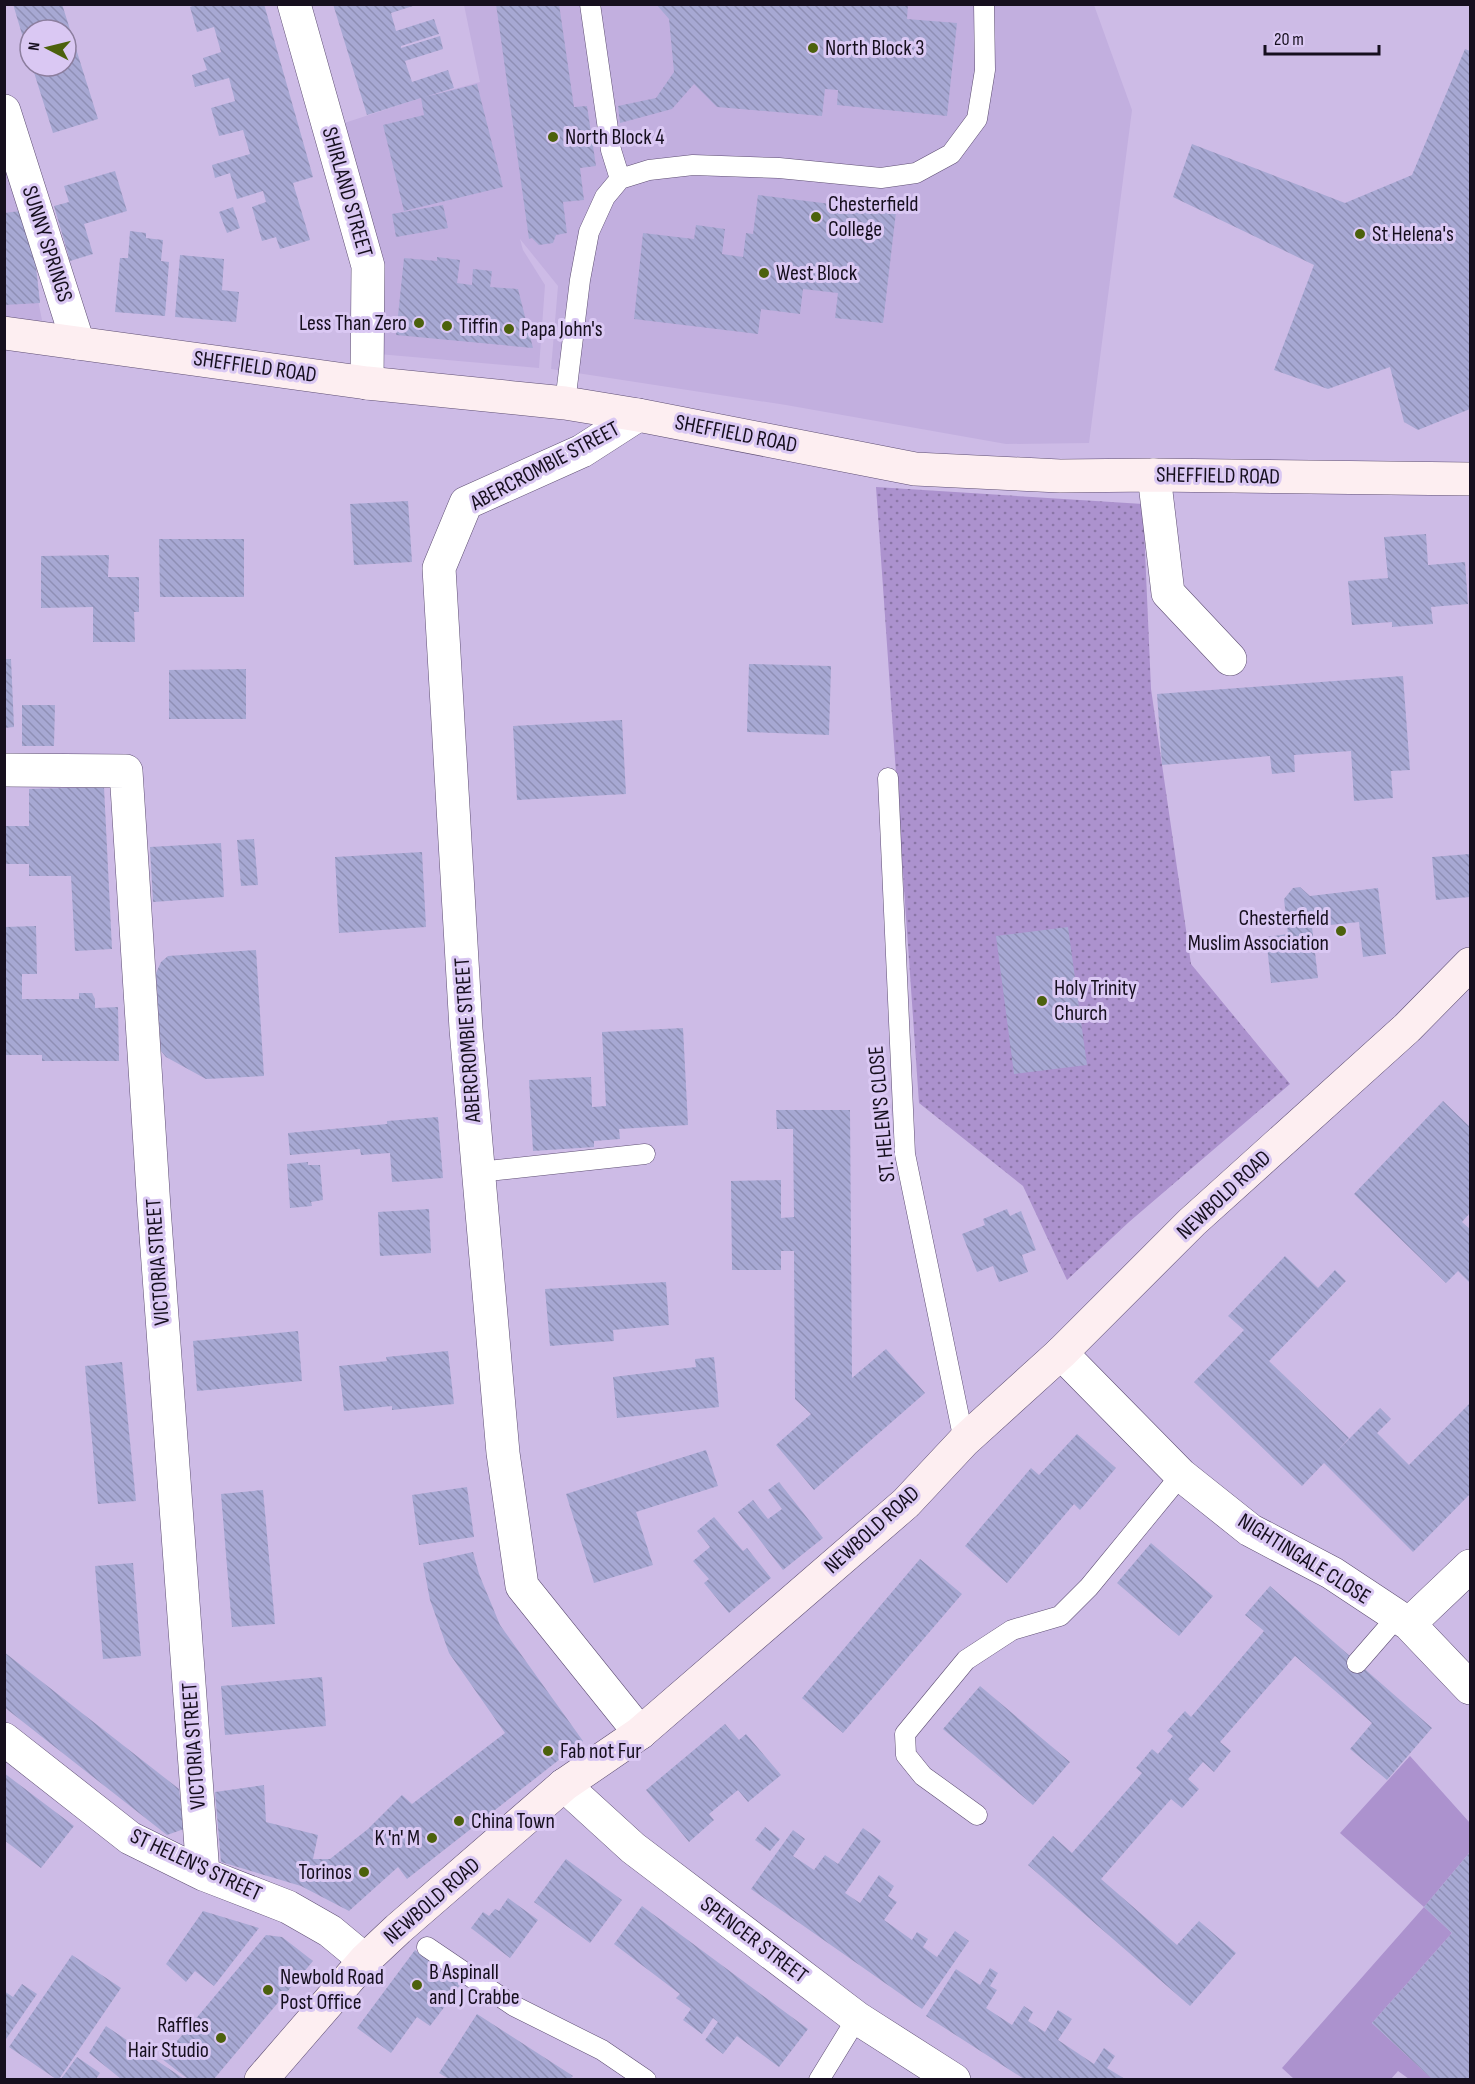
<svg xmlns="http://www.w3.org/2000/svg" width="1475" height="2084" font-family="'Sofia Sans Condensed',sans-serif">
<defs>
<pattern id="park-dots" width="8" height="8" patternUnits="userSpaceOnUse" patternTransform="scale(1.5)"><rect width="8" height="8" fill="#ac92ce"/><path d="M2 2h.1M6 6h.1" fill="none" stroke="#8b76a7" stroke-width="1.8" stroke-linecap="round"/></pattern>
<pattern id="building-back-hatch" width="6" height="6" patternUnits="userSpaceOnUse" patternTransform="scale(1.5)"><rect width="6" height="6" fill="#a7a8d3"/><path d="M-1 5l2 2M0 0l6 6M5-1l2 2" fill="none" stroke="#8f8fb5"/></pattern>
</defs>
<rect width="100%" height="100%" fill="#cdbbe6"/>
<path fill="#c2afdf" d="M464,5H1094L1132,110L1089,443L1006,444L786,405L551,369L558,286L520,239L523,250L545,285L539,368L367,353L329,128L421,98L480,82Z
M4,164L20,211L43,325L5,319Z"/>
<path fill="#ac92ce" d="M1410,1756L1470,1823V1852L1424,1907L1452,1933L1372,2023L1432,2079H1409L1398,2071L1391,2079H1294L1282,2068L1424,1907L1340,1833Z"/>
<path fill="url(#park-dots)" d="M876,487L1143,504L1151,689L1191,964L1290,1084L1129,1222L1067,1280L1023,1186L919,1103Z"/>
<path fill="url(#building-back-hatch)" d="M13,4H62L98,119L53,133L32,66H66V30H30L29,58Z
M198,4H264L313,177L293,183L310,240L280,249L276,237L262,241L252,207L266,202L263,191L237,199L230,173L215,178L212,165L250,154L243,130L219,136L211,108L235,101L229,78L195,87L192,75L207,70L203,58L221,52L214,27L197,32L190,7Z
M333,4H419L391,13L396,31L434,19L439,34L401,46V48L440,36L443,49L405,61L412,82L448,70L454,88L425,97L477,84L503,187L404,211L383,125L424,115L421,98L367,115Z
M496,4H559L574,107L587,106L596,166L580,168L584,200L563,202L567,233L556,235L553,243L539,245L532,238L529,239Z
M656,4H908L907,19L957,23L947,116L837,105L838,90L825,89L822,116L717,107L694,84L672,109L620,123L618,106L656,98L674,72L669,19Z
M1465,49L1470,51V409L1418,430L1404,422L1390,367L1328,389L1274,370L1314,265L1173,197L1192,144L1345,203L1412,175Z
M115,171L127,211L84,224L93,254L70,261L54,206L69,202L64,186Z
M758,195L896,212L883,323L835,318L838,293L803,289L800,314L761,309L758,334L634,319L643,233L694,239L696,225L725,229L722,254L743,257L746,233L753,234Z
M443,205L448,228L396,237L392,214Z
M233,207L240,228L227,233L219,212Z
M20,211L34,248L40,303L4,305V213Z
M130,231L146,233V238L163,240L161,261L169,262L165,316L115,312L120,258H128Z
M180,255L224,259L222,290L239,292L236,322L175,317Z
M437,257L460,260L457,283L472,285L473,269L492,271L490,287L518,289L533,348L396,335L404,258L437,261Z
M408,501L412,562L354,565L350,504Z
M1426,534L1428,565L1465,562L1468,604L1431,607L1433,624L1392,627V622L1352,625L1348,581L1388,578L1384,537Z
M159,539H244V597H160Z
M109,555L108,577H139V612H134L135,642H93V607L41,608V556Z
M4,659H11L14,727L4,728Z
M749,664L831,666L829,735L747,732Z
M246,669V719H169V670Z
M1403,676L1410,770L1391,771L1393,798L1354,801L1351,751L1294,755L1295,772L1272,774L1270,756L1162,765L1157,694Z
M22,705H55L54,746H22Z
M622,720L626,794L517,800L513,726Z
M104,787L112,949L75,951L71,876H29V864H4V826H29V789Z
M254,839L258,885L241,886L237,840Z
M221,843L224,897L153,902L150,847Z
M422,852L426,927L339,933L335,857Z
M1469,854L1470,897L1436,900L1432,857Z
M1300,887L1310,896L1378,888L1386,954L1363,957L1359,922L1312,927L1318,978L1271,983L1266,937L1288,934L1284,899L1293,888Z
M36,926L37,974H22V999H79V993H92L95,999V1008L118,1007L119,1061H42V1055H4L5,927Z
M1068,927L1087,1065L1014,1074L996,936Z
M256,950L264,1076L206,1079L166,1057L161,1051L156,973L161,962L168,956Z
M683,1028L688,1125L619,1129L620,1139L594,1141V1147L533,1151L529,1080L591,1077L592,1107L606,1106L602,1032Z
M1443,1101L1470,1127V1213L1462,1222L1470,1229V1283L1458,1271L1446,1283L1354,1194Z
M776,1110H850L852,1378L886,1349L925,1393L814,1490L776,1445L811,1414L795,1399L794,1251H781V1270H732L731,1181L781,1180V1218L794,1217L793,1129H777Z
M438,1117L443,1178L392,1182L390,1153L361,1155L360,1149L290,1155L288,1133L387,1124V1121Z
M308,1162V1165H320L323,1200L311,1202L312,1206L290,1208L287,1164Z
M429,1209L431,1253L380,1256L378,1212Z
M1007,1209L1010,1216L1021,1211L1036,1250L1022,1255L1028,1272L999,1282L993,1266L977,1272L962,1234L985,1225L983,1219Z
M1285,1256L1318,1288L1335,1270L1346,1281L1269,1361L1349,1438L1334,1454L1380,1408L1391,1419L1377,1433L1409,1465L1470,1403V1494L1413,1552L1324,1463L1302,1486L1194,1382L1244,1330L1228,1316Z
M666,1282L669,1325L613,1330L614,1341L550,1346L545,1289Z
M298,1331L302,1381L197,1391L193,1341Z
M448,1351L454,1404L392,1410V1406L344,1411L339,1366L387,1361L386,1357Z
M714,1357L719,1407L617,1418L613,1377L696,1367L695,1359Z
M122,1362L136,1501L98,1504L85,1366Z
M1077,1434L1116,1468L1080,1510L1074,1504L1007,1583L965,1546L1031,1468L1039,1475Z
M706,1450L718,1486L636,1512L653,1565L594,1583L566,1494Z
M779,1482L823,1538L783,1570L738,1512L753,1500L768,1519L782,1509L768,1490Z
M467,1487L474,1537L419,1545L412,1495Z
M263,1490L275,1624L232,1627L221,1494Z
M714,1517L743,1551L747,1548L771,1578L729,1613L704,1583L709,1579L693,1561L710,1547L697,1531Z
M1151,1543L1213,1596L1179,1636L1117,1583Z
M473,1552L479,1574L500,1625L583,1741L407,1879L398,1867L349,1911L301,1886L221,1862L215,1792L264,1785L266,1822L318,1835L313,1859H330L368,1829L402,1795L412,1804L505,1733L449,1653L430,1600L423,1563Z
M920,1559L962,1594L843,1733L802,1698Z
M133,1563L141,1656L103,1659L95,1566Z
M1270,1586L1432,1728L1387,1780L1350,1749L1372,1723L1295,1656L1220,1742L1231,1751L1214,1772L1203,1762L1188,1779L1199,1789L1182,1808L1171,1799L1101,1879L1177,1945L1199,1921L1236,1953L1190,2006L1028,1865L1053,1836L1072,1853L1142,1773L1136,1768L1152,1749L1158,1754L1173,1736L1167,1731L1185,1711L1191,1717L1264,1631L1245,1615Z
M4,1652L179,1789L184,1829L167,1835L4,1707Z
M322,1677L326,1726L225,1735L221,1686Z
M980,1686L1070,1762L1033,1805L943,1729Z
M725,1724L739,1740L746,1734L781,1775L748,1802L738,1790L709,1814L714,1820L689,1842L646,1790Z
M4,1773L74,1826L41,1868L4,1840Z
M765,1827L780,1839L770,1851L755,1840Z
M863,1828L881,1841L845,1893L860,1903L879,1875L894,1886L888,1896L897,1902L884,1920L912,1940L917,1932L928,1939L923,1947L937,1957L955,1931L969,1941L922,2009L751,1889L793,1830L805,1839L793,1856L814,1870L825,1855L838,1864Z
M1470,1852V2079H1432L1372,2023L1452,1933L1424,1907Z
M566,1859L622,1900L590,1943L534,1902Z
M508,1898L538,1920L510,1958L471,1928L483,1912L489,1916L495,1909L499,1911Z
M642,1906L808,2029L779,2067L737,2036L723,2054L705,2040L718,2022L713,2018L702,2034L683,2020L691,2009L676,1998L680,1994L614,1944Z
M203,1911L259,1928L214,1986L195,1971L186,1982L166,1964Z
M266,1935L282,1937L313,1961L214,2079H188L162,2059Z
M415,1950L461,1985L430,2026L417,2017L391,2053L357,2028Z
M72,1955L121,1988L59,2079H56L9,2047Z
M990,1968L998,1973L990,1986L997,1990L986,2008L1012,2025L1024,2006L1033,2012L1028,2021L1045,2032L1058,2010L1072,2019L1058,2040L1094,2064L1104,2048L1115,2056L1107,2068L1125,2079H1024L926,2016L956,1969L980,1985Z
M22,1984L37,1994L4,2042V1991L13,1997Z
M477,2014L573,2076L570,2079H449L439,2073Z
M106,2026L184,2079H121L89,2053Z
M77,2057L100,2073L96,2079H61Z"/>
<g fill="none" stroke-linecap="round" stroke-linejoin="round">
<defs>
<path id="service" d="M590,4L611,150L620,179
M565,403L580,280L589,232L605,197L620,179L649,170L693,165L779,168L881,178L916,173L951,154L977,119L985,70L984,4
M888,778L905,1154L964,1441
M479,1172L645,1154
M1357,1663L1397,1617
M977,1815L923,1776L906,1755L905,1734L966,1660L1012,1630L1060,1616L1089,1587L1181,1475
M427,1947L514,2006L602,2050L646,2080
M819,2080L857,2018"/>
<path id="minor" d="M294,4L368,266L367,383
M4,111L78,343
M638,415L582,451L466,503L439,568L466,1029L503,1453L522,1586L640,1733
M1154,475L1168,593L1230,659
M4,770L126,771L154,1208L203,1874
M1061,1353L1181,1475L1250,1530L1332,1573L1409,1624L1470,1688
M1409,1624L1470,1566
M4,1739L130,1838L203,1874L288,1907L330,1931L365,1960
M564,1785L633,1848L857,2018L954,2080"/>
<path id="secondary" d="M4,333L367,383L565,403L638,415L915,469L1060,476L1154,475L1470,479
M261,2080L365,1960L398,1929L564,1785L640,1733L906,1503L964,1441L1061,1353L1192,1222L1407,1028L1470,964"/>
</defs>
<use href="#service" stroke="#5e4e73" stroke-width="21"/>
<use href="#minor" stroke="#5e4e73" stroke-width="34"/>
<use href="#secondary" stroke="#5e4e73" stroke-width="34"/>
<use href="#service" stroke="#fff" stroke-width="20"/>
<use href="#minor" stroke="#fff" stroke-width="33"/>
<use href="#secondary" stroke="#fdeef1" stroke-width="33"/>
</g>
<g fill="#4c610c" stroke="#dac8f3" stroke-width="2">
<circle cx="813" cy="48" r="6"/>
<circle cx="553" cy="137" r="6"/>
<circle cx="816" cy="217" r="6"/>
<circle cx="1360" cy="234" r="6"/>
<circle cx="764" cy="273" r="6"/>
<circle cx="419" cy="323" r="6"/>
<circle cx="447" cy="326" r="6"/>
<circle cx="509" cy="329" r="6"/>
<circle cx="1341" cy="931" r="6"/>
<circle cx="1042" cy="1001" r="6"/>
<circle cx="548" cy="1751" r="6"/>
<circle cx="459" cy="1821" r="6"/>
<circle cx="432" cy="1838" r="6"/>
<circle cx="364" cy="1872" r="6"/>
<circle cx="417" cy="1985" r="6"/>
<circle cx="268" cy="1990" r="6"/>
<circle cx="221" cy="2038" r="6"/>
</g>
<g text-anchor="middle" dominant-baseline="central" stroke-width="6" stroke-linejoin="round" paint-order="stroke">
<g font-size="22" fill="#160f1e" stroke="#dac8f3" text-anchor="start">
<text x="825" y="48">North Block 3</text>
<text x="565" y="137">North Block 4</text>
<text x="828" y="204">Chesterfield<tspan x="828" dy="25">College</tspan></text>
<text x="1372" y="234">St Helena's</text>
<text x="776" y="273">West Block</text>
<text x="407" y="323" text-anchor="end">Less Than Zero</text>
<text x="459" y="326">Tiffin</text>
<text x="521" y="329">Papa John's</text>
<text x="1329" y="918" text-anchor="end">Chesterfield<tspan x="1329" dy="25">Muslim Association</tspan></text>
<text x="1054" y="988">Holy Trinity<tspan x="1054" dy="25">Church</tspan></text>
<text x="560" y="1751">Fab not Fur</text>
<text x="471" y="1821">China Town</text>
<text x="420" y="1838" text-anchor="end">K 'n' M</text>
<text x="352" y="1872" text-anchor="end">Torinos</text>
<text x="429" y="1972">B Aspinall<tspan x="429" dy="25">and J Crabbe</tspan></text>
<text x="280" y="1977">Newbold Road<tspan x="280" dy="25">Post Office</tspan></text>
<text x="209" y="2025" text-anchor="end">Raffles<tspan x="209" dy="25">Hair Studio</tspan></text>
</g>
<g font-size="22" fill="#160f1e" stroke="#dac8f3">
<text transform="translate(347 192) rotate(74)">SHIRLAND STREET</text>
<text transform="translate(47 244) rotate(72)">SUNNY SPRINGS</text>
<text transform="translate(255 367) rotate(8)">SHEFFIELD ROAD</text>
<text transform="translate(736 434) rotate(11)">SHEFFIELD ROAD</text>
<text transform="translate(545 466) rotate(-28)">ABERCROMBIE STREET</text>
<text transform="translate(1218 476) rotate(1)">SHEFFIELD ROAD</text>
<text transform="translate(468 1040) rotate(-94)">ABERCROMBIE STREET</text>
<text transform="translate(882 1114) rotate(-95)">ST. HELEN'S CLOSE</text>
<text transform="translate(1224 1195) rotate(-43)">NEWBOLD ROAD</text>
<text transform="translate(158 1262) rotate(-94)">VICTORIA STREET</text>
<text transform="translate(872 1530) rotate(-42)">NEWBOLD ROAD</text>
<text transform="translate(1304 1559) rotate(32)">NIGHTINGALE CLOSE</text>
<text transform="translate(194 1746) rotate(-94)">VICTORIA STREET</text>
<text transform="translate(196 1865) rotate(25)">ST HELEN'S STREET</text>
<text transform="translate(432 1901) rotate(-41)">NEWBOLD ROAD</text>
<text transform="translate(754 1940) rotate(37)">SPENCER STREET</text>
</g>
</g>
<rect width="1475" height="2084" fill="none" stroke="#160f1e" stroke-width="12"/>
<g transform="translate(48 48) rotate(277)"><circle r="28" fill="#dac8f3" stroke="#8c7e9e" stroke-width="1.5"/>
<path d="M0-4.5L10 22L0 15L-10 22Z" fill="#4c610c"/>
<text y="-9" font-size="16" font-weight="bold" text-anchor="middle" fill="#160f1e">N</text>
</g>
<path d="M1265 45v9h114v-9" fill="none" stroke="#160f1e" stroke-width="3"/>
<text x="1274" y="45" font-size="18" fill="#160f1e" stroke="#dac8f3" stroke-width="4.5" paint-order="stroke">20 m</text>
</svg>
